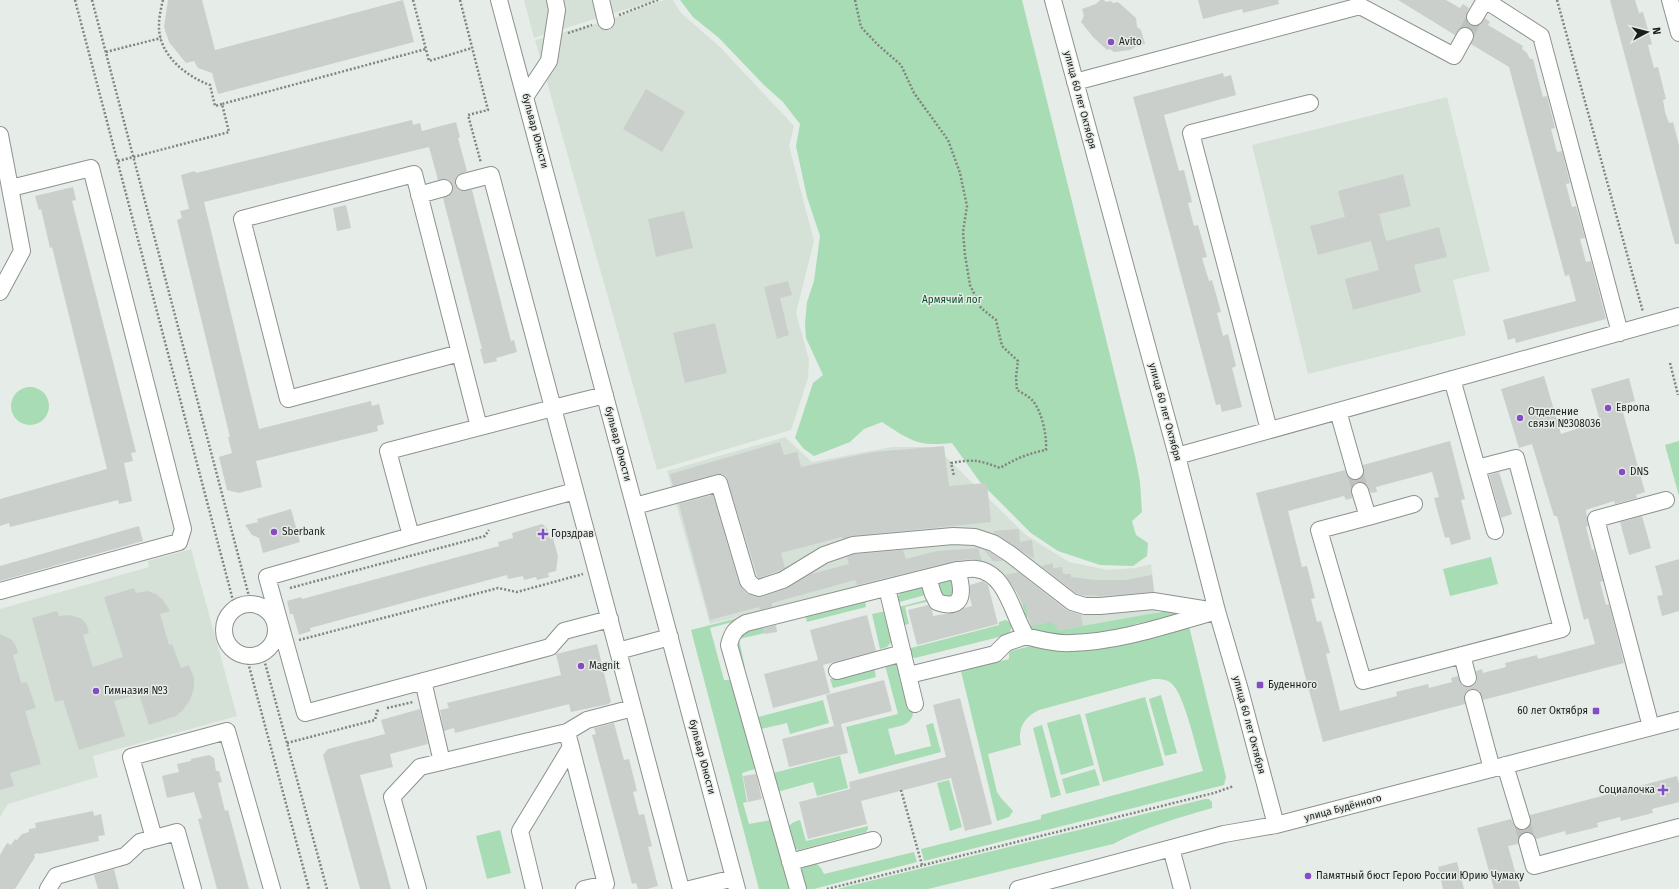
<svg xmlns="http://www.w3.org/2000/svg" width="1679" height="889" font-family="'Fira Sans',sans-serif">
<rect width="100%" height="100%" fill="#e6ece7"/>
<path fill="#d5e1d7" d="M524,0H656L534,38Z
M664,0H673L681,13L721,48L794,126L789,146L814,241L796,313L809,360L808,378L791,430L657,470L535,40L606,21Z
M1447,97L1490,271L1453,280L1466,335L1308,374L1252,145Z
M785,437L812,462L892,447H926L946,457L1026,535L1069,562L1108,570L1135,568L1151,564L1157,613L1059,630L1034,599L1022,604L1017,592L1007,578L1008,577L985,566L980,557L981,562L950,564L920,571L710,624L667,471Z
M191,549L237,716L93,756L98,777L8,804L0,817V609L149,567L148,561Z"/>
<path fill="#a8dcb4" d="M680,0H1022L1135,456L1140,482L1142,512L1132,521L1136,535L1148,543L1147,556L1133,566L1100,565L1058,551L1031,533L980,482L952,443C917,447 910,440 882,422L864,429L850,442L814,456L804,449L795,438L813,383L823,375L806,338L805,324L807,302L814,281L820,236L807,197L796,146L800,124L783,102L764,85L719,38L693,17Z
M11 406a19 19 0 1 1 38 0a19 19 0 1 1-38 0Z
M1679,441V496L1665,445Z
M1491,557L1498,584L1450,596L1443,569Z
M952,579L955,595L942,599L936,585L938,582Z
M881,581V582L710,628L724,680H732L758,768L742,773L747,802L743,803L749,824L771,820L789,889H759L691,630Z
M923,585L929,594L896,603C897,589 912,589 923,585Z
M865,599L866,607L807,622L805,614Z
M929,599L930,601L905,607L909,624L904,625L899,607Z
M1034,599L1059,630L1178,609L1180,616L1135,624L1130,630L1068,639L1032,630L1029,626L1043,623L1041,614L1026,617L1022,604Z
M886,611L893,640L887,647L880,649L872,614Z
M1005,620L1008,621C1013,626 1012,630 1007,635L915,658L911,656L910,649L911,648L999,625V622Z
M763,625L765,633L739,639L745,668L741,669L737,653V639L743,632Z
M1189,626L1226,777L1224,785L924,861L921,849L1041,819V815L1203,771C1197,752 1185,697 1173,685C1168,679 1160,679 1153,679L1039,710C1024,717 1017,729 1021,745L988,754L997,792L1001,798L1013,811L1009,817L997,821L961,671L1009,659V653L1011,651L1038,644Z
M891,663L897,665L902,672L913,714C910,726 899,726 888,729L895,755L931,746L926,725L933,723L941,752L859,774L846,727L898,714L885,665Z
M874,667L876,677L833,688L830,679Z
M1161,695L1177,753L1165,756L1149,699Z
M1145,697L1164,765L1103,782L1085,714Z
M823,700L829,723L790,734L787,723L761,729L758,717Z
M1080,714L1094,765L1061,775L1047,723Z
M1042,725L1061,795L1051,798L1033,728Z
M840,756L848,788L817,796L813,782L777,792L773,773Z
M1095,769L1100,785L1066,794L1062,779Z
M949,780L962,827L950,831L937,783Z
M1205,799H1209L1212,802V808C1178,818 1145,827 1113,844L928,889H837Z
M800,820L806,841L868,826V829L866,832L799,850L791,848L785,832C789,825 792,822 800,820Z
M500,830L511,873L487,879L476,836Z
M914,852L917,862L814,889H799L797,869L801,865L815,862L821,868L824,874Z"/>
<path fill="#cacfcb" d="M168,0H202L215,50L403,0L414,42L218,94L212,73L198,68L194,61L186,63L169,42L164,27Z
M1100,0H1104L1106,2L1111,1L1113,3L1118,2L1136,18L1137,27L1141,30L1145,44L1137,46L1130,50L1114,52L1110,49L1107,50L1093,37L1081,22L1084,16L1082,9L1096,4Z
M1198,0H1278L1279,4L1243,13L1242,9L1203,19Z
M1398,0H1446L1460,8L1463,4L1469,8L1466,17L1470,25L1475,26L1479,25L1485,18L1490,22L1488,25L1523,46L1522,49L1527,53L1530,59H1533L1543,97L1547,96L1555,128L1551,129L1557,152L1562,151L1570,183L1566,184L1569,196L1572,207L1576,206L1585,238L1580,239L1586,262L1591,261L1606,319L1516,343L1515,338L1508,340L1503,320L1576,301L1569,275L1565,276L1509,67L1471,44L1474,35L1470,28L1465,27L1460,28L1455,35Z
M1610,0H1635L1639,13L1643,12L1652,44L1648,45L1651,57L1654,68L1658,67L1666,99L1663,100L1665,112L1669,123L1673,122L1679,145V244H1675Z
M1223,73L1224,77L1231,75L1236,95L1164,115L1179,171L1184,170L1192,202L1188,203L1194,226L1198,225L1207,257L1202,258L1209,281L1212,280L1221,312L1217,313L1223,336L1228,334L1236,366L1232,368L1242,407L1222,412L1220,404L1216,405L1133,97Z
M646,89L685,112L662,152L623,129Z
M412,120L413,125L420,123L422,131L456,122L460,137L458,138L467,171L457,176L455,180V185L461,191L472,190L511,341L514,340L517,352L496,358L497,361L484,364L480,349H482L443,198L451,194L453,186L451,182L447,179L438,180L429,147L204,202L259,429L371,401L372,406L379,404L384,424L377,426L378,431L256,461L262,487L239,493L227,490L219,457L232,453L228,437H230L177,220L182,218L180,211L189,209L181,175L195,171L196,173Z
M1403,174L1411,206L1379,214L1386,241L1439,227L1447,257L1414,265L1421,292L1353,310L1345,279L1379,270L1371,241L1318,255L1310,226L1345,217L1338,191Z
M73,187L76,200L72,201L136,452L131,453L133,461L124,463L132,501L119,504L118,500L10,527L9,523L0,526V499L107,469L52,247L50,248L41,209L39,210L35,196Z
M346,205L351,228L337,231L333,208Z
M684,211L693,248L656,257L648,219Z
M788,281L792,295L780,298L789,335L777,339L764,287Z
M715,323L727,373L685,383L673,333Z
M1544,376L1561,434L1600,421L1591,389L1629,378L1635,401L1621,405L1645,492L1636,495L1637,498L1615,504L1614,501L1586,510L1588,526L1586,527L1592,550L1594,549L1603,581L1600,582L1606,605L1609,604L1624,663L1483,700L1479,691L1471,689L1467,691L1464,695L1465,704L1323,742L1256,493L1345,470L1349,478L1357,480L1362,478L1364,474L1363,465L1450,441L1465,499L1461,500L1471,539L1451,545L1449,537L1445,538L1434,498L1439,497L1432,472L1376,487L1377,492L1371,493L1366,484L1358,482L1353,484L1351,489L1352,498L1346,500L1344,496L1288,511L1302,567L1307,566L1315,598L1311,599L1317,622L1321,621L1330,653L1326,654L1340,711L1397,696L1396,692L1428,684L1429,688L1452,682L1451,678L1458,676L1462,685L1470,687L1474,685L1477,681L1476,671L1482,669L1483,673L1506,667L1505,663L1537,655L1538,659L1595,644L1588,618L1584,620L1557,516H1554L1532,444L1519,448L1501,389Z
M780,442L784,455L797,452L801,467L873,452L944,446L949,486L987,483L991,522L852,536L842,539V537L781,553L785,568L779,571L758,578L726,476L722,474H716L673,486L670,474Z
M1499,472L1512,514L1501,518L1489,475Z
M713,495L739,584L746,593L756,597H762L786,589L811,574L849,564L847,557L855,554L903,550L906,559L937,551L978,548L982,561L971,559L955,561L857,585L855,580L772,603V607L760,610L759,607L710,620L679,504Z
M291,509L300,542L263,553L259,538L252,535L245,525L258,522L257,519Z
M1642,516L1651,548L1629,555L1620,522Z
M542,524L547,528L550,539L553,538L558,556L556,571L548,573L549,577L537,580L536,577L524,580L523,576L508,579L507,575L310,628L311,631L299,635L293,614H290L287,601L301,597L302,599L499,546L498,542L513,538L512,533Z
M139,526L143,541L0,581V566Z
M1019,529L1020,542L1032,540L1034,559L994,533L993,531Z
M984,550L989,552L1003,561H993Z
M1679,559V611L1662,616L1657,596L1663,595L1655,566Z
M1053,563V568L1062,567L1063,574H1071V577L1096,580H1126L1152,575L1154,592L1100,596L1082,595L1076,593L1041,566Z
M1018,572L1066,610L1081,615L1083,626L1059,630L1052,622L1031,626L1028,618L1025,603L1022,604L1017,593L1005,575Z
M983,581L988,585L998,624L917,645L908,610L928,605L932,610L933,616L958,612L964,608L972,606L970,598V585Z
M134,588L136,593L148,591L156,594L163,600L170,611L160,614L169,645L172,644L181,668L189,665L194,678V688L190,700L183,710L176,716L149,725L139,694L114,701L125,736L79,750L63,700L55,702L32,618L57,611L59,616L70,615L82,619L87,625L89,633L83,635L93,667L123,657L104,597Z
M867,615L876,651L823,665L830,693L773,708L764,674L818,660L810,630Z
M776,625L777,632L765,634L764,628Z
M0,634L11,639L16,646L18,653L13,655L21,683L27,682L36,708L25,711L41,764L10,773L14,786L0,790Z
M597,644L611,702L609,703V704L571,712L569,704L455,733L454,728L444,731L440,710L449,708L447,703L561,675L556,654Z
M884,680L892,711L841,724L848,753L789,767L782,739L834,726L826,695Z
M960,698L992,824L965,831L951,778L861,801L867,824L808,839L799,802L850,789L849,782L946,757L933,705Z
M420,709L428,744L390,754L393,767L360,775L391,889H360L323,755L328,749L385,734L381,720Z
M614,723L624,760L629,759L637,791L633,792L639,815L644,814L652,846L648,847L658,886L647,889H638L636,883L632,884L592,735L596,734L594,728Z
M209,755L214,758L216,771H219L222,782L218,783L225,811L228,810L249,889H217L198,819L202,818L194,792L167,798L162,776L179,772L177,764L191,761V759Z
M756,774L762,799L748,802L743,776Z
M1677,776L1679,784V802L1652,809L1653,813L1621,821L1620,817L1597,823L1598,827L1566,835L1565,831L1536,839L1534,835L1530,832H1525L1521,834L1518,838V844L1508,846L1520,889H1494L1477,828L1511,819L1516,828L1524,830L1529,828L1531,824L1530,815Z
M93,811L94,816L101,814L105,835L98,836L99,841L39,854L37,853L34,855L35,857L15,889H0V855L7,843L11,845L15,839L17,840L22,834L29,832V829L36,828L35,823Z
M1457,862L1464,889H1443L1438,867Z
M114,869L119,889H98L94,875Z"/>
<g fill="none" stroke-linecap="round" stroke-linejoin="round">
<path stroke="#bdc2be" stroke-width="16" stroke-dasharray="16 8" stroke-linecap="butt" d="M1465,36L1475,17
M1355,471L1360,491
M1522,821L1527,841"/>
<defs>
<path id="minor" d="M499,0L737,889
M601,0L606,21
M1053,0L1177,456L1217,611L1240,690L1276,825
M1670,0L1679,33
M1475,17L1485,0L1541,36L1620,333
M1075,82L1360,6L1454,56L1465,36
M525,97L549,61L557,10L555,0
M0,135L22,251L0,292
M464,182L491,175L553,408L388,451L411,536L267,577L305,713L550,647L564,631L610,619
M419,195L444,188
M460,353L288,399L242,219L414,174L479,427
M605,395L553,408L618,651
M1338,411L1355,471
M1269,430L1191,133L1310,103
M1177,456L1679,316
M1477,468L1495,531
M1360,491L1368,517L1319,530L1363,681L1562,629L1516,458L1477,468L1452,379
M635,506L719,483L748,581L753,586L759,588L783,580L824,555L853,545L953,536L975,537L993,543L1010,554L1072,602L1085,606H1100L1153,601L1209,610
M1368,517L1414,504
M411,536L575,491
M928,578L933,594L937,602C966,612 963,589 957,570
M887,588L915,704
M0,591L179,542L183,529L91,168L11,188
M224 630a26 26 0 1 1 52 0a26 26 0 1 1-52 0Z
M670,637L618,651L681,889
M1462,655L1468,678
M837,671L903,653
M909,675L995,654L1006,643L1026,636
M423,681L442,762
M1473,698L1492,769
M1651,727L1596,519L1666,500
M567,732L606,884L584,889
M1505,765L1522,821
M154,838L131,757L227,731L272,889
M1527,841L1534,866L1679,827
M1171,848L1182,889
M790,862L873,840
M48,889L56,876L125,856L140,842L177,832L193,889
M418,889L392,797L420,767L567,732L587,720L633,708
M534,889L520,831L571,747
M690,889L734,878
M798,889L729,645C732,633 735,629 746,623L957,570C963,570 970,568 976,569C1007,573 1012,614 1026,636C1040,640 1056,644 1071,643C1120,642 1170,624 1217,611
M1018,889L1224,834L1276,825L1679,720"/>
</defs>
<use href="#minor" stroke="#8d928e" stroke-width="18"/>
<path stroke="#818481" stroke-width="2.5" stroke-dasharray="2 2" stroke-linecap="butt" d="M75,0L235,608
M92,0L251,604
M163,0C161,8 159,17 159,25C158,54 185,76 210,85L215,106L222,104
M413,0L429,61L472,48
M460,0L488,110L468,115L481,163
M855,0L861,27L878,45L901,65L914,93L948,140L960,173L967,206L963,232L965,255L970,285L981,308L996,320L1002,346L1018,361L1016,377L1017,390C1022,393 1030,397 1033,401C1042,412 1047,436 1046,450C1029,453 1015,459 1000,468C979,460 974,459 951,463L954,476
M1557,0L1643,312
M619,15L658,0
M568,33L592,25
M106,52L161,38
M118,161L229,132L222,104L426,49
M1670,363L1678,395
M290,588L485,536L489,530
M299,640L498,588L517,592L583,574
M262,652L327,889
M246,655L309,889
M387,708L413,702
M287,743L375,720L377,711L380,710
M901,790L922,865
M827,889L1214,793L1234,786"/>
<use href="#minor" stroke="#fff" stroke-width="16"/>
</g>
<g fill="#844dc4" stroke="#e6ece7" stroke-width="1.5">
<circle cx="1111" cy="42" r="4"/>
<circle cx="1608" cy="408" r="4"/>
<circle cx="1520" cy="418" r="4"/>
<circle cx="1622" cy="472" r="4"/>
<circle cx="274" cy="532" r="4"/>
<path d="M541 528h4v4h4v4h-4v4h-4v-4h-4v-4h4z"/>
<circle cx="581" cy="666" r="4"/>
<rect x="1256" y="681" width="8" height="8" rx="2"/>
<circle cx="96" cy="691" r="4"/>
<rect x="1592" y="707" width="8" height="8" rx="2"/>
<path d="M1661 784h4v4h4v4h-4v4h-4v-4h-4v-4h4z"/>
<circle cx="1308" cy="876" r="4"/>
</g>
<g text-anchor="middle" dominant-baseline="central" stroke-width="3" stroke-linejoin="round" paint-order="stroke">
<g font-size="10" fill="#1b1c1b" stroke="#e6ece7" text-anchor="start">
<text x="1119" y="42">Avito</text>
<text x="1616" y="408">Европа</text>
<text x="1528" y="412">Отделение<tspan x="1528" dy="12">связи №308036</tspan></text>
<text x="1630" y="472">DNS</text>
<text x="282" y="532">Sberbank</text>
<text x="551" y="534">Горздрав</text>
<text x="589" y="666">Magnit</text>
<text x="1268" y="685">Буденного</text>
<text x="104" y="691">Гимназия №3</text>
<text x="1588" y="711" text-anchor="end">60 лет Октября</text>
<text x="1655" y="790" text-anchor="end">Социалочка</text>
<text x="1316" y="876">Памятный бюст Герою России Юрию Чумаку</text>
</g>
<g font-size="10" fill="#1b1c1b" stroke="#e6ece7">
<text transform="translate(1080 100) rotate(75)">улица 60 лет Октября</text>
<text transform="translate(535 131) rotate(75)">бульвар Юности</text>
<text transform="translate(1165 412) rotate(75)">улица 60 лет Октября</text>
<text transform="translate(618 444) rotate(75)">бульвар Юности</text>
<text transform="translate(1249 725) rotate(75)">улица 60 лет Октября</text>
<text transform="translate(702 757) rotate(75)">бульвар Юности</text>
<text transform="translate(1343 808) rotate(-15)">улица Будённого</text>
</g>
<g font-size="10" fill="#095028" stroke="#e6ece7">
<text x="952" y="300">Армячий лог</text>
</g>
</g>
<g transform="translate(1647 32) rotate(83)" stroke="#e6ece7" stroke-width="3" paint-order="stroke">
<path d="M0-3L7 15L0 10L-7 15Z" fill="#1b1c1b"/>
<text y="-6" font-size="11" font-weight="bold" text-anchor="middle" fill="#1b1c1b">N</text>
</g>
</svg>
